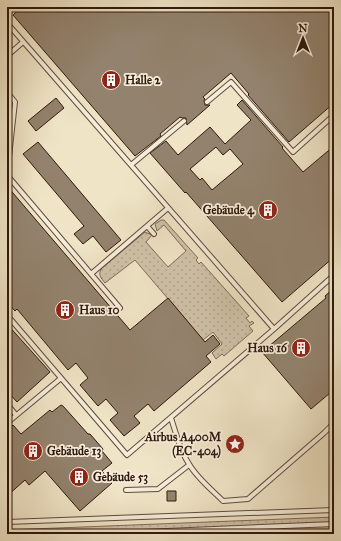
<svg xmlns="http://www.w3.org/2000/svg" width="341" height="541" font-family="'IM FELL Great Primer',serif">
<defs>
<pattern id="grass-dots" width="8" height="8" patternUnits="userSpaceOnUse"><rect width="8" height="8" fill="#cfc1a7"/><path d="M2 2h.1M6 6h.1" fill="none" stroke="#b2a58f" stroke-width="1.8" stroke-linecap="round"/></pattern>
</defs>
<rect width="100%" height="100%" fill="#efe4c6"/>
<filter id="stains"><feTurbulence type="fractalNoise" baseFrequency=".005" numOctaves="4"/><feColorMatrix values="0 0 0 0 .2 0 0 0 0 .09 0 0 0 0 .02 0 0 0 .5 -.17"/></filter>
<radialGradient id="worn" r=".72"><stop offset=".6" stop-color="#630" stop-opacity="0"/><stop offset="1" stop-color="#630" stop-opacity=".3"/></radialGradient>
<path fill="url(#grass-dots)" stroke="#806c5a" d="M161,220H164L198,258L196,260L199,264L201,262L249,316L246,318L250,323L252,321L254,323L249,326L253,331L224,356L222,354L216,359L212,353L222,344L213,332L203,340L135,260L105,283C101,278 98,275 101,269L145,232L152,235L146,242L168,267L186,251L164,225L157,231L155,224Z
M334,517V534H7V530Z"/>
<path fill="#93826d" stroke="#30180d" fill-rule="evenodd" d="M22,7H334V103L289,142L248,95L249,94L231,73L203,97L205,99L204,101L205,105H210L187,125L186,118H182L180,117L160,134L161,136L135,156L13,15Z
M56,98L64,108L36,131L28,121Z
M242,100L283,147L282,148L303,172L334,146V257L282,302L186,192L185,193L150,153L166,141L178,155L210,127L225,144L251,120L237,105ZM216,147L223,155L230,149L243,164L212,190L202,178L200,180L190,169Z
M38,142L121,240L106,252L93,236L83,244L74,234L84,226L23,154Z
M7,186L130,330L168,298L205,342L213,335L220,344L206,356L211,362L154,411L148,404L134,416L140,423L124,436L110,420L118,413L106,399L98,406L80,385L88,378L76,363L68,370L17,309L15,311L7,302Z
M334,288V398L330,393L311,409L262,352L326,298L325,296Z
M7,324L50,372L17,402L7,391Z
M61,405L63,406L88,434H90L103,449L102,451L112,463L102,471L112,483L80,511L45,471L29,485L25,480L7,496V431L13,425L21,434L50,410L52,412Z
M167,491H176V501H167Z"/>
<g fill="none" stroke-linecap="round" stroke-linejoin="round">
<defs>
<path id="service" d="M7,11L11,7
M7,23L274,329
M7,56L23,42
M7,92L15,102L7,175L120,308
M207,102L231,82L293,152L334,115
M131,165L184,121
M147,226L154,234
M91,274L168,208
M7,315L127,455L274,329L334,275
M7,404L16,415
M171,418C176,433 180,451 189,464C197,478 211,489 223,501L248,499L324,433L334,423
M7,423L60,379
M126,490L158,489L189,465
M7,522L334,510
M95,534L334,524"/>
</defs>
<use href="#service" stroke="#604b3b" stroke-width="6"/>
<use href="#service" stroke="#f5edda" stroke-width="4"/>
</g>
<defs>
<symbol id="building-disc" viewBox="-11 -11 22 22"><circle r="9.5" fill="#8f2418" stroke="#f5edda"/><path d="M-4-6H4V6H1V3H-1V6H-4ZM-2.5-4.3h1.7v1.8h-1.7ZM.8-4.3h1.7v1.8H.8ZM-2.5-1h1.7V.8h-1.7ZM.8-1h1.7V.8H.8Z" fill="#fff"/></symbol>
<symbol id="sight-disc" viewBox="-11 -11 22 22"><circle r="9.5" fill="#8f2418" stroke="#f5edda"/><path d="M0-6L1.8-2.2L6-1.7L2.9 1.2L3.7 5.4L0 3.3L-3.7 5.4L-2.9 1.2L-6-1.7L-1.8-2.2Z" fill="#fff"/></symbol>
</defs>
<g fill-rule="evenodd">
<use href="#building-disc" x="100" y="69" width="22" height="22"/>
<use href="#building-disc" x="257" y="199" width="22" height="22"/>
<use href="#building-disc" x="54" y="299" width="22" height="22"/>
<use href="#building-disc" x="290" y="337" width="22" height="22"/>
<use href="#sight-disc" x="224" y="433" width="22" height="22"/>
<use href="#building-disc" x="22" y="440" width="22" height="22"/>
<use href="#building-disc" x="68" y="466" width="22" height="22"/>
</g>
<g text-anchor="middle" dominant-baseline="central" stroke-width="3.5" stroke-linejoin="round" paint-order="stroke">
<g font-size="12" font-weight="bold" fill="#30180d" stroke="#f5edda" text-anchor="start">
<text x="125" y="80">Halle 2</text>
<text x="254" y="210" text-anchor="end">Gebäude 4</text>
<text x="79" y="310">Haus 10</text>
<text x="287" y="348" text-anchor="end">Haus 16</text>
<text x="221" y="437" text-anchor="end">Airbus A400M<tspan x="221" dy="14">(EC-404)</tspan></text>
<text x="47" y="451">Gebäude 13</text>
<text x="93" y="477">Gebäude 53</text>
</g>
</g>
<rect width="341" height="541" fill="none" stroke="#efe4c6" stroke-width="24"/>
<rect x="8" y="8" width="325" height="525" fill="none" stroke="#30180d" stroke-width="2"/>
<rect x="12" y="12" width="317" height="517" fill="none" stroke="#30180d"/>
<g transform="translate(303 38)" stroke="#f5edda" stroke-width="3" paint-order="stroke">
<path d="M0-3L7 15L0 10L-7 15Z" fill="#30180d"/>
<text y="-6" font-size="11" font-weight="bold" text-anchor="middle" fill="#30180d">N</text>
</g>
<rect width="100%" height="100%" filter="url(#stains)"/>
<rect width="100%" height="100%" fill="url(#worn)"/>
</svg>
